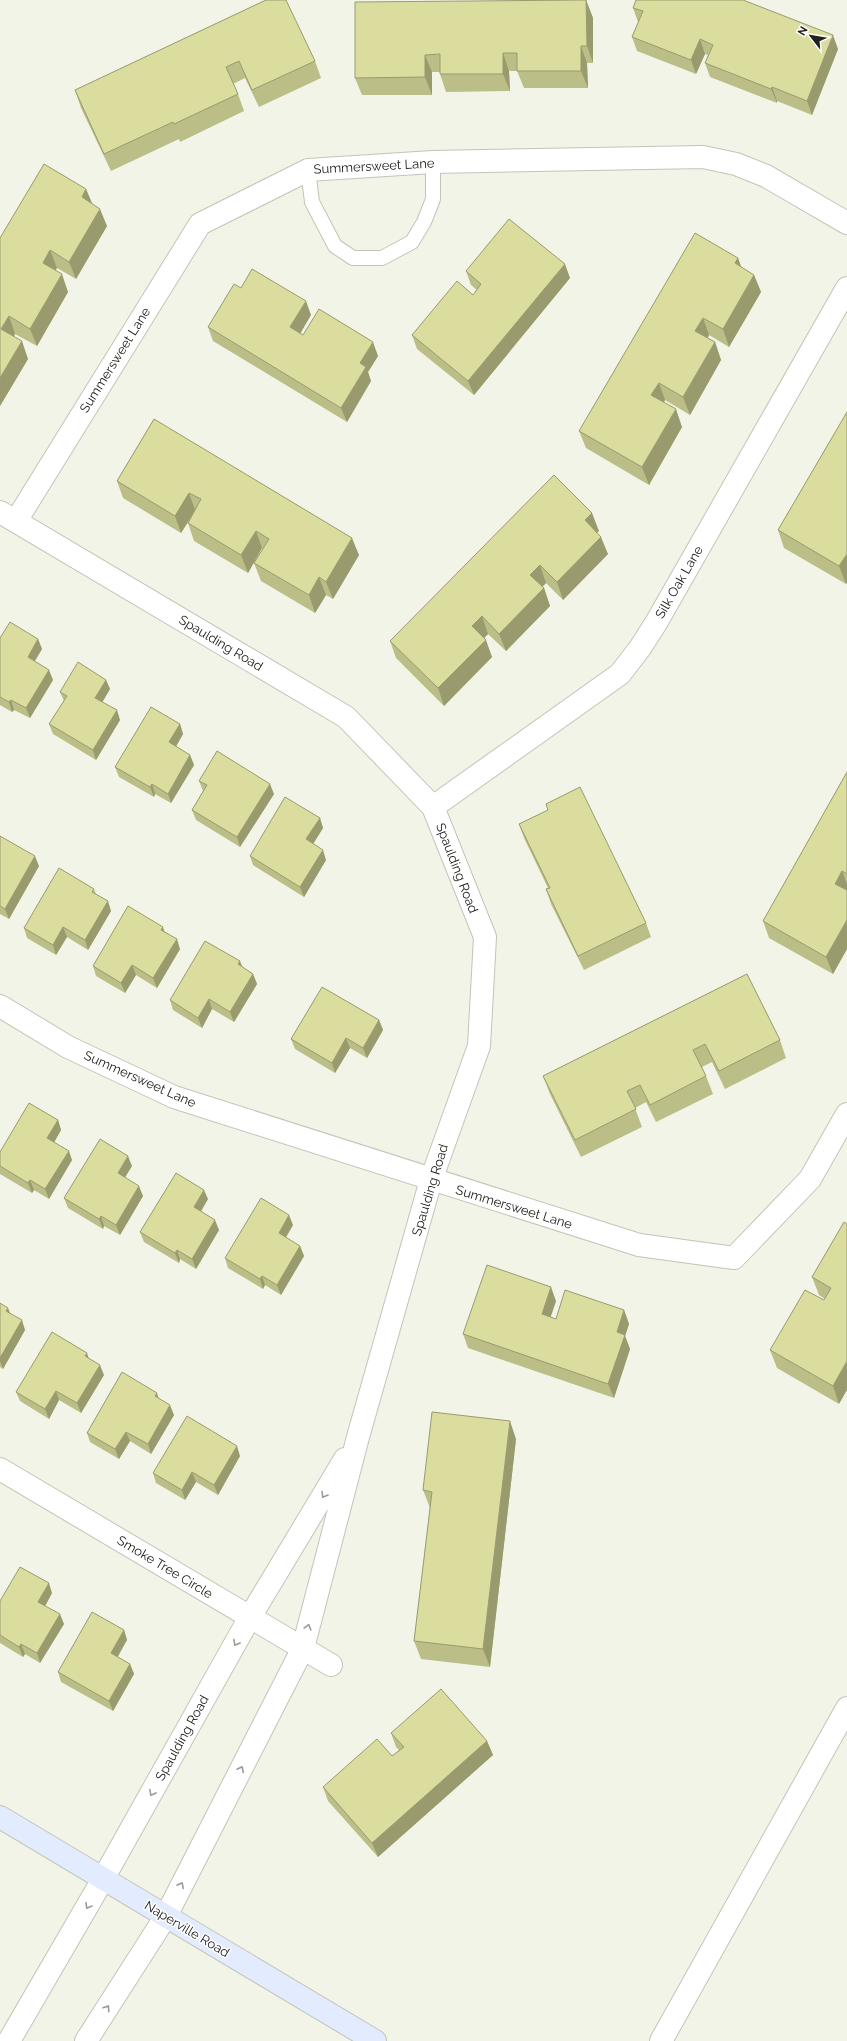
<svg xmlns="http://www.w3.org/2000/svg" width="847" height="2041" font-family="Raleway,sans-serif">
<rect width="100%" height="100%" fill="#f3f4e8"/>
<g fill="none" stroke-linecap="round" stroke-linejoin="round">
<defs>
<path id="lane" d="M308,170L312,202L335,246L353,258H382L412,242L424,222L433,199V162"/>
<path id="street" d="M0,512L346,717L433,807L485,937L479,1046L431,1180L358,1437L303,1648L166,1916L86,2041
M16,521L200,224L308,170L433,162L703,157L736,164L766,176L847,223
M433,807L620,674L640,648L656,623L847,288
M0,1006L68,1047L174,1097L639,1245L734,1258L810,1179L847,1114
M0,1469L331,1665
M9,2041L103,1879L250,1617L345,1459
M661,2041L847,1708"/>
<path id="secondary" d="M0,1817L375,2041"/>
</defs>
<use href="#lane" stroke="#c3c4b9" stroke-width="16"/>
<use href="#street" stroke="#c3c4b9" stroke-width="24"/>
<use href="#secondary" stroke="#c3c4b9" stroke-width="24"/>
<use href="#lane" stroke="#fff" stroke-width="14"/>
<use href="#street" stroke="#fff" stroke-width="22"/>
<use href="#secondary" stroke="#e2ecfe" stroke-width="22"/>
</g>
<path fill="#bcbe88" d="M266,0L315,61L321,78L259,107L245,78L233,84L238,94L244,111L180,142L179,139L111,171L81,108L75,90Z
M586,0L593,18V63H587L588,88H524L517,71H509L510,91L446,92L440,74V72H432V95H362L355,78Z
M633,8L838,49L812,115L777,101V103L710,77L705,63L708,55L705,54L696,74L637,51L632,37L638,22Z
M86,189L92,203L107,226L76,279L57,268L55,270L68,292L37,346L15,334L14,337L28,359L0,406V238Z
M738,258L741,267L754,275L761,292L729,347L709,335L708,338L715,342L721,360L690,415L665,400L664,402L682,427L649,485L586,448L579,431Z
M466,271L570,278L474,395L417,349L412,335L473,295L477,290L471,285Z
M241,288L311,315L300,333L303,335L378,356L368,372L371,381L347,422L213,341L208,327Z
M847,412V582L846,584L784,548L778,530Z
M154,419L359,555L333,599L326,595L315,613L261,581L254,563L263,549L262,548L248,573L194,541L188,523L191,518L181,533L123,498L117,481Z
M599,531L597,533L608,554L563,600L546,583L542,587L544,588L550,606L506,651L488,634L484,638L492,657L444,706L396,658L390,641Z
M0,638L38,639L42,649L35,661L53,680L30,718L14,710L12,712L0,705Z
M106,680L110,689L102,702L120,720L96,760L53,734L49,724L64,701L60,692Z
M180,724L183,734L176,746L190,755L194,765L171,803L155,794L154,797L119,777L115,767Z
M847,772V949L833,974L769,938L763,921Z
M199,781L274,794L240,847L196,820L192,810L203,791Z
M546,804L646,923L651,937L584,970L551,904L546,889L548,888L524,838L519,824L548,810Z
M320,818L323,828L313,844L326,860L304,897L253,865L250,856Z
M0,836L39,866L9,919L0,914Z
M94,889L96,894L111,911L88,950L67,937L56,955L27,938L24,928Z
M164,932L180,949L157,988L136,975L125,993L96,976L93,966Z
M242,967L253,974L257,984L234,1022L212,1009L202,1028L173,1010L170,1000Z
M747,974L780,1040L786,1058L725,1089L712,1062L702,1067L706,1076L713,1094L656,1122L646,1102L635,1108L642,1127L581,1157L550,1094L543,1076Z
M379,1020L383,1030L367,1058L350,1048L335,1073L295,1049L291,1039Z
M58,1120L61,1130L54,1142L72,1160L49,1199L34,1190L32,1193L0,1174V1152Z
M132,1166L125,1178L143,1196L120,1235L104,1226L103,1229L68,1208L64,1198Z
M208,1199L201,1212L219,1230L196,1269L180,1259L179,1263L144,1242L140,1232Z
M844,1222L839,1404L777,1368L770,1350L824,1300L825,1299L819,1295L812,1277Z
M293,1225L286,1238L300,1246L304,1256L281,1295L265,1285L263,1289L228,1268L225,1258Z
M556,1301L550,1317L556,1319L624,1310L629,1324L625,1336L630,1349L614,1398L468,1348L463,1334Z
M0,1303L25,1330L3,1369L0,1367Z
M104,1375L81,1413L59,1400L49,1419L20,1401L16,1392Z
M159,1398L174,1415L151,1454L130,1441L119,1459L90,1442L87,1433Z
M516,1439L490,1667L421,1659L414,1641L430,1508L423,1490Z
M240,1456L218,1495L196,1482L185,1500L156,1483L153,1473Z
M52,1593L45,1606L64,1624L40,1663L25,1654L23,1657L0,1643V1601Z
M124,1630L127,1640L118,1657L130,1664L134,1674L113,1711L61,1682L58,1672Z
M391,1733L487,1741L493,1755L378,1857L328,1801L323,1787L392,1756L399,1750L396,1747Z"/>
<path fill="#999b6f" d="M586,0L593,18V63L587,46Z
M833,35L838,49L812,115L807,101Z
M700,39L705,54L696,74L691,60Z
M581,46L587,63L588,88L581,71Z
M503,53L509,71L510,91L503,74Z
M425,55L432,72V95L425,77Z
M772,87L777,101V103L771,89Z
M86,189L93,206L82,197Z
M100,209L107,226L76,279L69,262Z
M50,250L57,268L49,280L43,263Z
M738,258L744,275L735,263Z
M565,264L570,278L474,395L468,381Z
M62,274L68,292L37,346L30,329Z
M754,275L761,292L729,347L723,329Z
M306,301L311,315L296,341L290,327Z
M9,316L15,334L8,347L1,329Z
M703,318L709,335L701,348L695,331Z
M22,341L28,359L0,406V378Z
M373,342L378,356L368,372L371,381L347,422L341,408L360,363Z
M715,342L721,360L690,415L683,397Z
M659,383L665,400L658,413L651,395Z
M676,409L682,427L649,485L642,467Z
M189,493L195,510L181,533L175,516Z
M592,513L599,531L591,538L585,520Z
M256,531L262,548L248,573L241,555Z
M601,537L608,554L563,600L557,582Z
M352,538L359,555L333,599L326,582Z
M847,554V582L846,584L839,566Z
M540,565L546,583L536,593L530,575Z
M319,577L326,595L315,613L309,595Z
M544,588L550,606L506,651L499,634Z
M482,616L488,634L479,643L472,626Z
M38,639L42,649L31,667L28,657Z
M486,640L492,657L444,706L438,688Z
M49,670L53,680L30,718L26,708Z
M106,680L110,689L99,708L95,698Z
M11,700L14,710L12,712L9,702Z
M117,710L120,720L96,760L93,750Z
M180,724L183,734L173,752L169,742Z
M190,755L194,765L171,803L168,794Z
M152,784L155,794L154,797L150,787Z
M270,784L274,794L240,847L237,837Z
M320,818L323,828L310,849L306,839Z
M323,850L326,860L304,897L300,887Z
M35,856L39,866L9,919L5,909Z
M842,871L847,884V892L835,884Z
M108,901L111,911L88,950L85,940Z
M847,920V949L833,974L826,957Z
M63,927L67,937L56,955L53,945Z
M163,927L166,937L161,930Z
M177,939L180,949L157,988L153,978Z
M240,961L244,971L238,964Z
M132,965L136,975L125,993L121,983Z
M253,974L257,984L234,1022L230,1012Z
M209,999L212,1009L202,1028L198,1018Z
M379,1020L383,1030L367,1058L363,1048Z
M346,1038L350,1048L335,1073L332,1063Z
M58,1120L61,1130L51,1148L47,1138Z
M69,1151L72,1160L49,1199L45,1189Z
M128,1156L132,1166L121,1183L118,1173Z
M30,1180L34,1190L32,1193L28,1183Z
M139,1186L143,1196L120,1235L116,1225Z
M204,1190L208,1199L197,1217L194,1207Z
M289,1215L293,1225L282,1243L279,1233Z
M101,1216L104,1226L103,1229L99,1219Z
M215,1220L219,1230L196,1269L192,1259Z
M300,1246L304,1256L281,1295L277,1285Z
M177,1250L180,1259L179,1263L175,1253Z
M262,1276L265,1285L263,1289L260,1279Z
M551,1287L556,1301L547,1328L542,1314Z
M8,1308L12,1318L6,1311Z
M624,1310L629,1324L625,1336L630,1349L614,1398L608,1384L617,1332Z
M22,1320L25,1330L3,1369L0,1361V1358Z
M87,1353L90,1362L85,1356Z
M847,1361V1390L839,1404L833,1386Z
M100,1365L104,1375L81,1413L77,1403Z
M56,1391L59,1400L49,1419L45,1409Z
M157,1393L160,1403L155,1396Z
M170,1405L174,1415L151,1454L148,1444Z
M510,1421L516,1439L490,1667L483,1649Z
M126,1432L130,1441L119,1459L115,1449Z
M237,1446L240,1456L218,1495L214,1485Z
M192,1472L196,1482L185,1500L182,1490Z
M49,1583L52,1593L42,1612L38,1602Z
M60,1614L64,1624L40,1663L37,1653Z
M124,1630L127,1640L114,1662L111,1653Z
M21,1644L25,1654L23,1657L19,1647Z
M130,1664L134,1674L113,1711L109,1701Z
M487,1741L493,1755L378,1857L372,1843Z"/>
<path fill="#dbdd9e" stroke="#999b6f" d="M266,0H286L315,61L252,90L239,61L226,67L238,94L174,124L173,122L104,154L75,90Z
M586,0L587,46H581V71H517V53H503V74H440V54L425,55V77L355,78V2Z
M636,0H743L833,35L807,101L772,87L771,89L705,63L713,45L700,39L691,60L632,37L643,11L633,8Z
M44,164L86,189L82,197L100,209L69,262L50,250L43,263L62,274L30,329L9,316L1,329L22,341L0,378V238Z
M509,219L565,264L468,381L412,335L457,281L473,295L481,284L466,271Z
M695,233L738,258L735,263L754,275L723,329L703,318L695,331L715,342L683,397L659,383L651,395L676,409L642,467L579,431Z
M252,269L306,301L290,327L303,335L319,309L373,342L360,363L366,367L341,408L208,327L234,284L241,288Z
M847,412V554L839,566L778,530Z
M154,419L352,538L326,582L319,577L309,595L254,563L269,539L256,531L241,555L188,523L201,499L189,493L175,516L117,481Z
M554,475L592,513L585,520L601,537L557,582L540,565L530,575L544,588L499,634L482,616L472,626L486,640L438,688L390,641Z
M10,622L38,639L28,657L49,670L26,708L11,700L9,702L0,697V638Z
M78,662L106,680L95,698L117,710L93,750L49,724L67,696L60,692Z
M151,707L180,724L169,742L190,755L168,794L152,784L150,787L115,767Z
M217,751L270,784L237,837L192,810L207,785L199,781Z
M847,772V874L842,871L835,884L847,890V920L826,957L763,921Z
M580,787L646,923L578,956L546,889L550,888L519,824L548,810L546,804Z
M285,797L320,818L306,839L323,850L300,887L250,856Z
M0,836L35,856L5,909L0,906Z
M59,868L94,889L92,892L108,901L85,940L63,927L53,945L24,928Z
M128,906L163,927L161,930L177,939L153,978L132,965L121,983L93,966Z
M205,941L240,961L238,964L253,974L230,1012L209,999L198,1018L170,1000Z
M747,974L780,1040L719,1071L705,1044L693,1050L706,1076L650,1105L640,1085L627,1091L636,1109L575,1140L543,1076Z
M322,987L379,1020L363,1048L346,1038L332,1063L291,1039Z
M29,1103L58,1120L47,1138L69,1151L45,1189L30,1180L28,1183L0,1166V1152Z
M100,1139L128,1156L118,1173L139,1186L116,1225L101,1216L99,1219L64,1198Z
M176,1173L204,1190L194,1207L215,1220L192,1259L177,1250L175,1253L140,1232Z
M261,1198L289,1215L279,1233L300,1246L277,1285L262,1276L260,1279L225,1258Z
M844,1222L847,1224V1361L833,1386L770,1350L805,1290L824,1300L831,1288L812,1277Z
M487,1265L551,1287L542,1314L556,1319L565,1290L624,1310L617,1332L625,1335L608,1384L463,1334Z
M0,1303L8,1308L6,1311L22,1320L0,1358Z
M52,1332L87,1353L85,1356L100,1365L77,1403L56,1391L45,1409L16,1392Z
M122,1372L157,1393L155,1396L170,1405L148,1444L126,1432L115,1449L87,1433Z
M432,1412L510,1421L483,1649L414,1641L432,1492L423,1490Z
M187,1416L237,1446L214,1485L192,1472L182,1490L153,1473Z
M20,1567L49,1583L38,1602L60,1614L37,1653L21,1644L19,1647L0,1635V1601Z
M92,1612L124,1630L111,1653L130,1664L109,1701L58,1672Z
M441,1689L487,1741L372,1843L323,1787L377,1739L392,1756L404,1747L391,1733Z"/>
<defs><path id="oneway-chevron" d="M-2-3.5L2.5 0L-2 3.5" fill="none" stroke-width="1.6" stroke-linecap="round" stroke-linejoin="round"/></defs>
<g stroke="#9b9b99">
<use href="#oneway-chevron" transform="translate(324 1495) rotate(121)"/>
<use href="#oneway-chevron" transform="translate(308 1627) rotate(-75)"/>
<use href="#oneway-chevron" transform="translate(236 1643) rotate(119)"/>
<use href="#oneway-chevron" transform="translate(241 1769) rotate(-63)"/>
<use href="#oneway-chevron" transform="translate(152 1793) rotate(119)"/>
<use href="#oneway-chevron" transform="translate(181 1885) rotate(-63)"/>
<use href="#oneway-chevron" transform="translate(88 1906) rotate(120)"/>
<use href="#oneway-chevron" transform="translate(107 2008) rotate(-57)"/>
</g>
<g text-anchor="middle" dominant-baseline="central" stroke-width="3" stroke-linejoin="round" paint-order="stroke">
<g font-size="13" fill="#20201c" stroke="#fff">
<text transform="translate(374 166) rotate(-3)">Summersweet Lane</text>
<text transform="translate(115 360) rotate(-58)">Summersweet Lane</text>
<text transform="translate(679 582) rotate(-60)">Silk Oak Lane</text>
<text transform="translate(221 643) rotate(31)">Spaulding Road</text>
<text transform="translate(457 868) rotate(69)">Spaulding Road</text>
<text transform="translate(140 1079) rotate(24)">Summersweet Lane</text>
<text transform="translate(430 1190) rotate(-73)">Spaulding Road</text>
<text transform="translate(514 1207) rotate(17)">Summersweet Lane</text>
<text transform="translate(165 1567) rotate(31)">Smoke Tree Circle</text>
<text transform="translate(182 1738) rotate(-61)">Spaulding Road</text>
<text transform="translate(187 1929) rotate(31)">Naperville Road</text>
</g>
</g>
<g transform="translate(811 36) rotate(301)" stroke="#ffffff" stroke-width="3" paint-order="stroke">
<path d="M0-3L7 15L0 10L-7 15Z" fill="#20201c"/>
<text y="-6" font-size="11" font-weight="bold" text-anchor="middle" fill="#20201c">N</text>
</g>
</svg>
